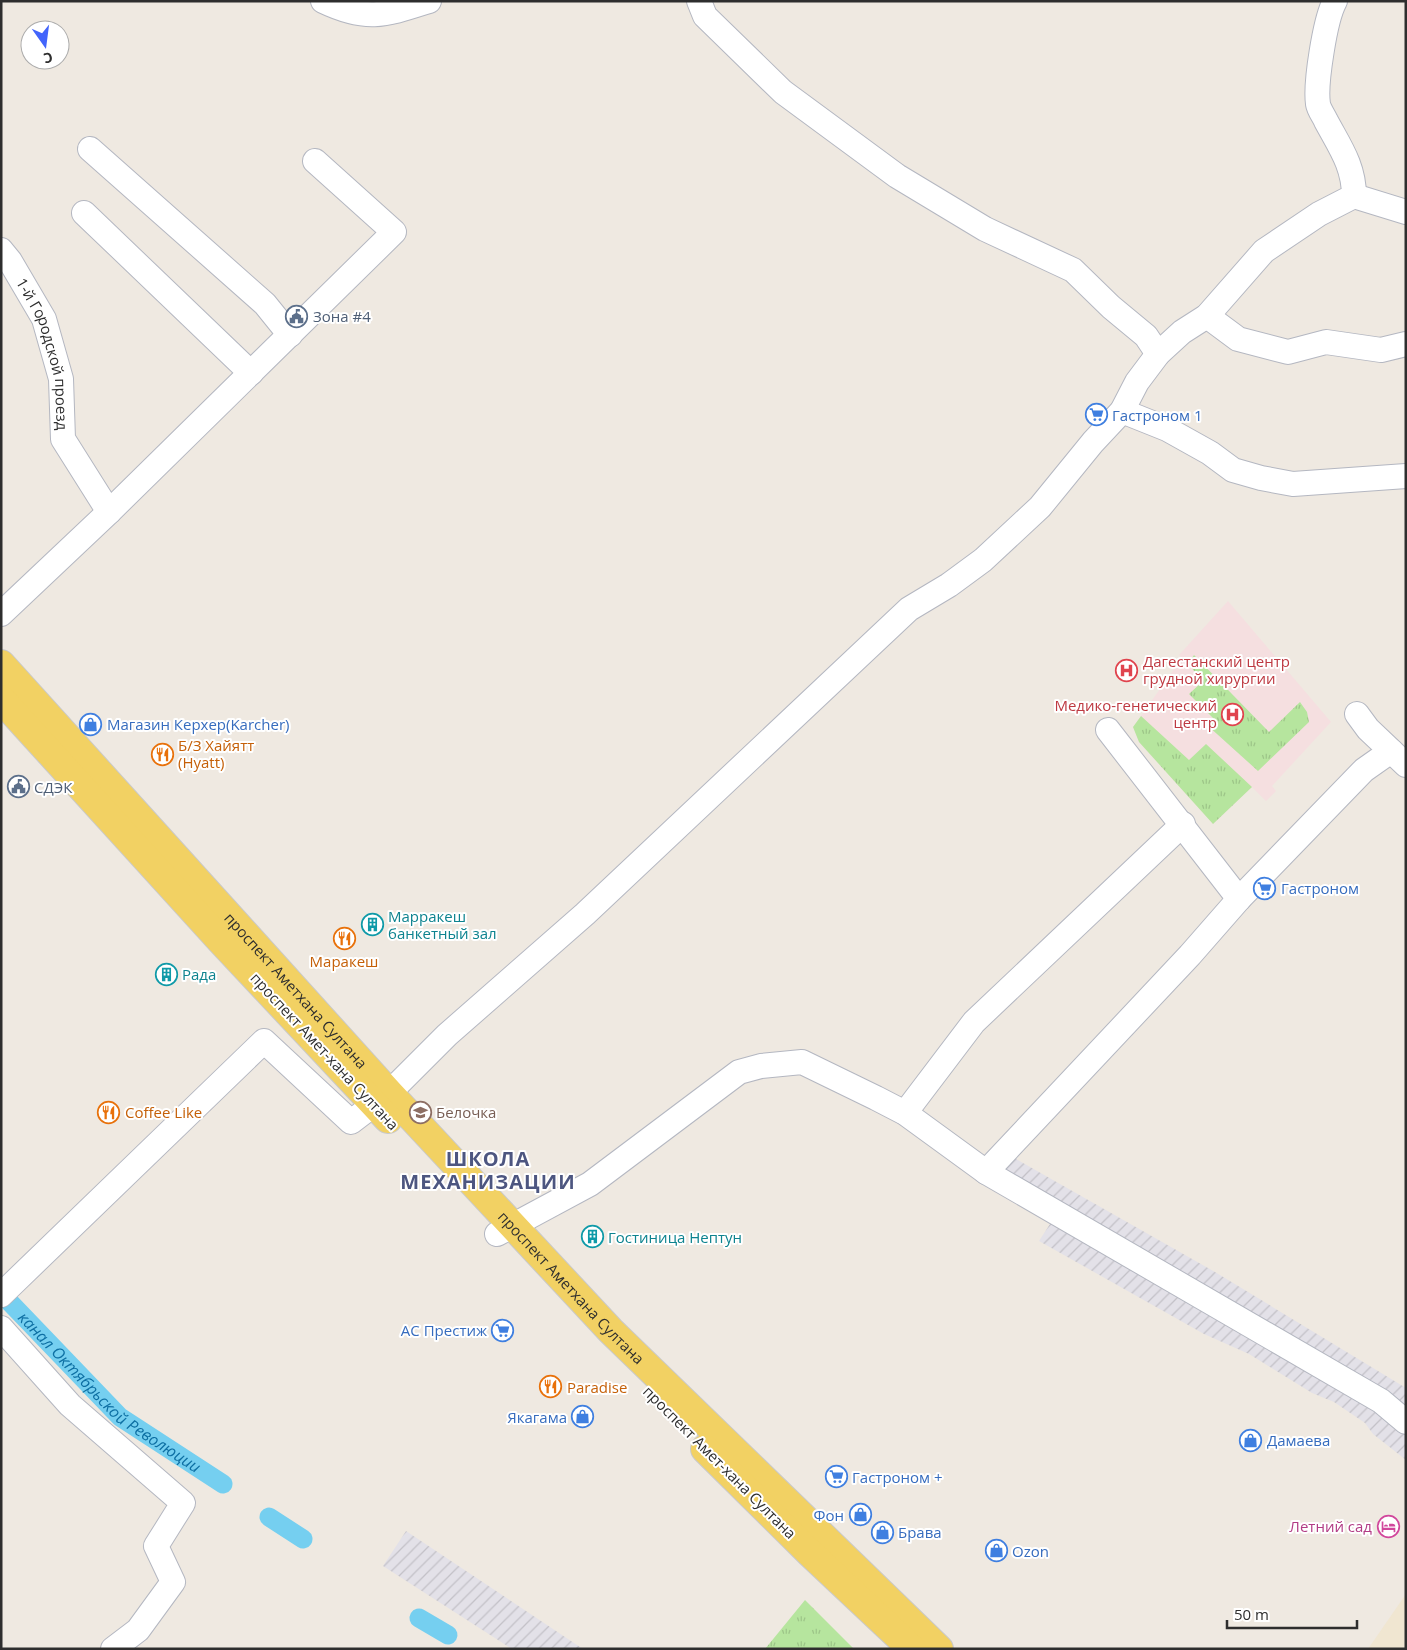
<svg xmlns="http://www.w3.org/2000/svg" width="1407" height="1650" font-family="'Open Sans',sans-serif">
<defs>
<pattern id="industrial-furrows" width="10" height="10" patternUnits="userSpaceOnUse" patternTransform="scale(1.25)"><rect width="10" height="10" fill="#e3e1e8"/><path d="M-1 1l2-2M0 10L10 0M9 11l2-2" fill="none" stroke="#c3c1c7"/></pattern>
<pattern id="grass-tufts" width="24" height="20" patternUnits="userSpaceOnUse" patternTransform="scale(1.25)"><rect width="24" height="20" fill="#b6e59e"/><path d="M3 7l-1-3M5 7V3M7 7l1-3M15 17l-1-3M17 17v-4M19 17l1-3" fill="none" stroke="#9dc588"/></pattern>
</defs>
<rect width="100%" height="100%" fill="#efe9e1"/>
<path fill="url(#industrial-furrows)" d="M1009,1155L1215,1272L1406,1388V1460L1373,1434L1365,1423L1334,1402L1312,1393L1249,1354L1204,1334L1039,1241L1050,1224L990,1186Z
M406,1531L583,1649H512L383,1566Z"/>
<path fill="#f0e6d1" d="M1406,1594V1649H1368Z"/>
<path fill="#f5dfe0" d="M1228,601L1331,722L1272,786L1276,791L1266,801L1252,787L1213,824L1139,742L1133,727L1182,658L1179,655Z"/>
<path fill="url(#grass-tufts)" d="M1194,655L1269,732L1300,702L1307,712L1309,722L1258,771L1207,725L1213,718L1189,694L1203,681L1188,664Z
M1141,716L1189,760L1206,744L1252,787L1213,824L1139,742L1133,727Z
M805,1600L854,1649H765Z"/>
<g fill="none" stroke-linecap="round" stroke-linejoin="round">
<g stroke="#75cff0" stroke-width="19">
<path id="s1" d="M1,1293L120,1417L223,1484"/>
<path d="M269,1517L303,1539"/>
<path d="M419,1618L448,1635"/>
</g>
<defs>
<g id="minor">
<path d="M323,1C367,22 385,15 429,1"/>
<path d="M699,1L705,16L783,92L897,176L985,229L1073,270L1111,307L1146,336L1158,354"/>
<path d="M90,149L265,304L290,335"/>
<path d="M1354,196L1406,212"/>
<path d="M84,213L251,373"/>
<path id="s2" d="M1,250L10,261L44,319L61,379L63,439L109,512"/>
<path d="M1207,316L1238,339L1288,352L1326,342L1381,350L1406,344"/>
<path d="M1122,411L1167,429L1210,453L1233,470L1261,478L1293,484L1406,476"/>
<path d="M1,614L109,512L394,232L315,161"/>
<path d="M1357,714L1368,729L1406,765"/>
<path d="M1108,730L1239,899"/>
<path d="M905,1113L974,1022L1183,824"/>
<path d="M986,1172L1190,955L1239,899L1364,770L1391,751"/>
<path d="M497,1234L590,1184L739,1072L761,1066L802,1062L876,1098L905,1113L986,1172L1381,1401L1406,1422"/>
<path d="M1,1295L264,1041L351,1122L389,1093L447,1035L585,914L909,609L949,585L983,560L1040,507L1093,442L1122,411L1137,382L1158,354L1182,332L1207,316L1264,251L1319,214L1354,196C1354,166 1340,147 1326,121C1324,116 1319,110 1318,104C1315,84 1325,19 1335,1"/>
<path d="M1,1328L70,1405L183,1503L156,1546L173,1582L138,1630L113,1649"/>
</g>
<g id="major">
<path id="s3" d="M1,664L389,1093L611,1331L939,1649"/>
<path d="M1,699L221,941L388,1119"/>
<path d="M705,1449L810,1553L912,1649"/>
</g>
</defs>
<use href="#minor" stroke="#b4b7c1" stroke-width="26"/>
<use href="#major" stroke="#c9c9c9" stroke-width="30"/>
<use href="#minor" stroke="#fff" stroke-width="24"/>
<use href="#major" stroke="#f2d163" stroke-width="28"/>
</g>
<defs>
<symbol id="civic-ring" viewBox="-11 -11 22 22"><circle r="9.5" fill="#fff" stroke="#5c6f8a" stroke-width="1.5"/><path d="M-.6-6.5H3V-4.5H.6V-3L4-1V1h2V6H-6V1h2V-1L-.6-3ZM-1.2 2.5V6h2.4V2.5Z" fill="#5c6f8a"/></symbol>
<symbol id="supermarket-ring" viewBox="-11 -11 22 22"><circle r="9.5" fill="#fff" stroke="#3f7fe0" stroke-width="1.5"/><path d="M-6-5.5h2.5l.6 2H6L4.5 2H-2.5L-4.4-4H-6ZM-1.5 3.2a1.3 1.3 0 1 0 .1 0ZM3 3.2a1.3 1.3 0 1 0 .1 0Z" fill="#3f7fe0"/></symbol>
<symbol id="hospital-ring" viewBox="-11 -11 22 22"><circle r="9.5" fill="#fff" stroke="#e0444e" stroke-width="1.5"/><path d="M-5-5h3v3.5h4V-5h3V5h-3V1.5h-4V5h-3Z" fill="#e0444e"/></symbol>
<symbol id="shop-ring" viewBox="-11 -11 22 22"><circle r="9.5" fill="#fff" stroke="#3f7fe0" stroke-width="1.5"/><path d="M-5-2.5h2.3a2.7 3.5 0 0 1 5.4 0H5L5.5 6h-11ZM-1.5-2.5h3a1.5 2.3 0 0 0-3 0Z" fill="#3f7fe0"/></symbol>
<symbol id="restaurant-ring" viewBox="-11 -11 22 22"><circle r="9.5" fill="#fff" stroke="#e8710a" stroke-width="1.5"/><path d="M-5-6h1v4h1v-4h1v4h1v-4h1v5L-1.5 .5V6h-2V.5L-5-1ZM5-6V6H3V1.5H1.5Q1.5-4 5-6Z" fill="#e8710a"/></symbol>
<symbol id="building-ring" viewBox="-11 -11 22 22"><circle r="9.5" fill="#fff" stroke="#0f9aa8" stroke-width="1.5"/><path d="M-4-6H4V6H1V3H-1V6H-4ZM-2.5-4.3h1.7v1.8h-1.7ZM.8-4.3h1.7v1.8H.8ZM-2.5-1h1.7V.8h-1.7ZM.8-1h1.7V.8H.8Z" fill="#0f9aa8"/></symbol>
<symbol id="school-ring" viewBox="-11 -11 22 22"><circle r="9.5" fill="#fff" stroke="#8d6e63" stroke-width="1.5"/><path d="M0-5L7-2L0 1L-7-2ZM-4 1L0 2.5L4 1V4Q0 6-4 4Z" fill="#8d6e63"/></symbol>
<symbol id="hotel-ring" viewBox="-11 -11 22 22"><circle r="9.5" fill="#fff" stroke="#d1479c" stroke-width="1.5"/><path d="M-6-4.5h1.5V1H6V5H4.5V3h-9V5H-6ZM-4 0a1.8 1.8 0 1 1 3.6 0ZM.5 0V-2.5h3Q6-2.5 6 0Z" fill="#d1479c"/></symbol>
</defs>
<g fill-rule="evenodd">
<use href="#civic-ring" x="284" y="304" width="25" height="25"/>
<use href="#supermarket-ring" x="1084" y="402" width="25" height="25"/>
<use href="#hospital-ring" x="1114" y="658" width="25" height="25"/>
<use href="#hospital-ring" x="1220" y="702" width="25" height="25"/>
<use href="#shop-ring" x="78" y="712" width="25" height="25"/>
<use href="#restaurant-ring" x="150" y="742" width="25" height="25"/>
<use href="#civic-ring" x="6" y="774" width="25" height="25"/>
<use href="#supermarket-ring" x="1252" y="876" width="25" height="25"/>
<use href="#building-ring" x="360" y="912" width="25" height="25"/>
<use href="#restaurant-ring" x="332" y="926" width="25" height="25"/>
<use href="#building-ring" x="154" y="962" width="25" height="25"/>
<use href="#restaurant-ring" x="96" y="1100" width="25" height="25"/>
<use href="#school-ring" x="408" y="1100" width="25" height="25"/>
<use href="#building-ring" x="580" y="1224" width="25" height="25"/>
<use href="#supermarket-ring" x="490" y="1318" width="25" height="25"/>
<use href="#restaurant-ring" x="538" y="1374" width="25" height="25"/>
<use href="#shop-ring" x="570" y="1404" width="25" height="25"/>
<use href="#shop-ring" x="1238" y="1428" width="25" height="25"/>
<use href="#supermarket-ring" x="824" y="1464" width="25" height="25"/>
<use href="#shop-ring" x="848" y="1502" width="25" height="25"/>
<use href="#hotel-ring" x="1376" y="1514" width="25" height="25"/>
<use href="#shop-ring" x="870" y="1520" width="25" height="25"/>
<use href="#shop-ring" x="984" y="1538" width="25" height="25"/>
</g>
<g text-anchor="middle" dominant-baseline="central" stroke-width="4" stroke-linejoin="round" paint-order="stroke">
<g font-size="15" fill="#4e5e75" stroke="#fff" text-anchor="start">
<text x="313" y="316">Зона #4</text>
<text x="34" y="787">СДЭК</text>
</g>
<g font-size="15" fill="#2e2e2e" stroke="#fff">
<text stroke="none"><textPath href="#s2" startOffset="115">1-й Городской проезд</textPath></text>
<text stroke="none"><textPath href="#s3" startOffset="440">проспект Аметхана Султана</textPath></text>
<text transform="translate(325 1051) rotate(47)">проспект Амет-хана Султана</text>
<text stroke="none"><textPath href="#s3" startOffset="845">проспект Аметхана Султана</textPath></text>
<text transform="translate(720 1462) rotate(45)">проспект Амет-хана Султана</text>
</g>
<g font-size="15" fill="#366cbe" stroke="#fff" text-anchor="start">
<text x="1112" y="415">Гастроном 1</text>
<text x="107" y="724">Магазин Керхер(Karcher)</text>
<text x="1281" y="888">Гастроном</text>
<text x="487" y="1330" text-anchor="end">АС Престиж</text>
<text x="567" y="1417" text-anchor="end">Якагама</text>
<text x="1267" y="1440">Дамаева</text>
<text x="852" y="1477">Гастроном +</text>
<text x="844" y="1515" text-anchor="end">Фон</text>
<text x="898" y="1532">Брава</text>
<text x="1012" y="1551">Ozon</text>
</g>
<g font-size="15" fill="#be3a42" stroke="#fff" text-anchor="start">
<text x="1143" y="661">Дагестанский центр<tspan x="1143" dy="17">грудной хирургии</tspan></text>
<text x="1217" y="705" text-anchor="end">Медико-генетический<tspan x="1217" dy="17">центр</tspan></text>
</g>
<g font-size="15" fill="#c56008" stroke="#fff" text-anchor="start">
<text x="178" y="745">Б/З Хайятт<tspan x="178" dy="17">(Hyatt)</tspan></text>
<text x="344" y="961" text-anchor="middle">Маракеш</text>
<text x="125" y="1112">Coffee Like</text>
<text x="567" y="1387">Paradise</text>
</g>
<g font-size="15" fill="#0d838f" stroke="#fff" text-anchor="start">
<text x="388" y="916">Марракеш<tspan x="388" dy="17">банкетный зал</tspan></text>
<text x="182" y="974">Рада</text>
<text x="608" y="1237">Гостиница Нептун</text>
</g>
<g font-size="15" fill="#785e54" stroke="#fff" text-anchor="start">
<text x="436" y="1112">Белочка</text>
</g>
<g font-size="15" fill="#b23c85" stroke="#fff" text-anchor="end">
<text x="1372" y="1526">Летний сад</text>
</g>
<g font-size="16" font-style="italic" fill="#0d6fa3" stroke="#fff">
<text stroke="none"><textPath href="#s1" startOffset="148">канал Октябрьской Революции</textPath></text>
</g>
<g font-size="20" font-weight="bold" letter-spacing="1" fill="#4d5680" stroke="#fff">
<text x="488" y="1158">ШКОЛА<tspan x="488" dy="23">МЕХАНИЗАЦИИ</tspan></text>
</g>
</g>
<rect width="1407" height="1650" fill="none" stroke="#2e2e2e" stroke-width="5"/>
<g transform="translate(45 45) rotate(166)"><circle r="24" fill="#ffffff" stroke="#ababab"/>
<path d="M0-4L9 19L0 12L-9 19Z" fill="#4264fb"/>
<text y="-8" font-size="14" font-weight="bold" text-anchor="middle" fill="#2e2e2e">С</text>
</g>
<path d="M1227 1620v8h130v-8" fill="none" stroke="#2e2e2e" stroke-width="2.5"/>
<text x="1234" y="1620" font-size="15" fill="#2e2e2e" stroke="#ffffff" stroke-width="4" paint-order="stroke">50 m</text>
</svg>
